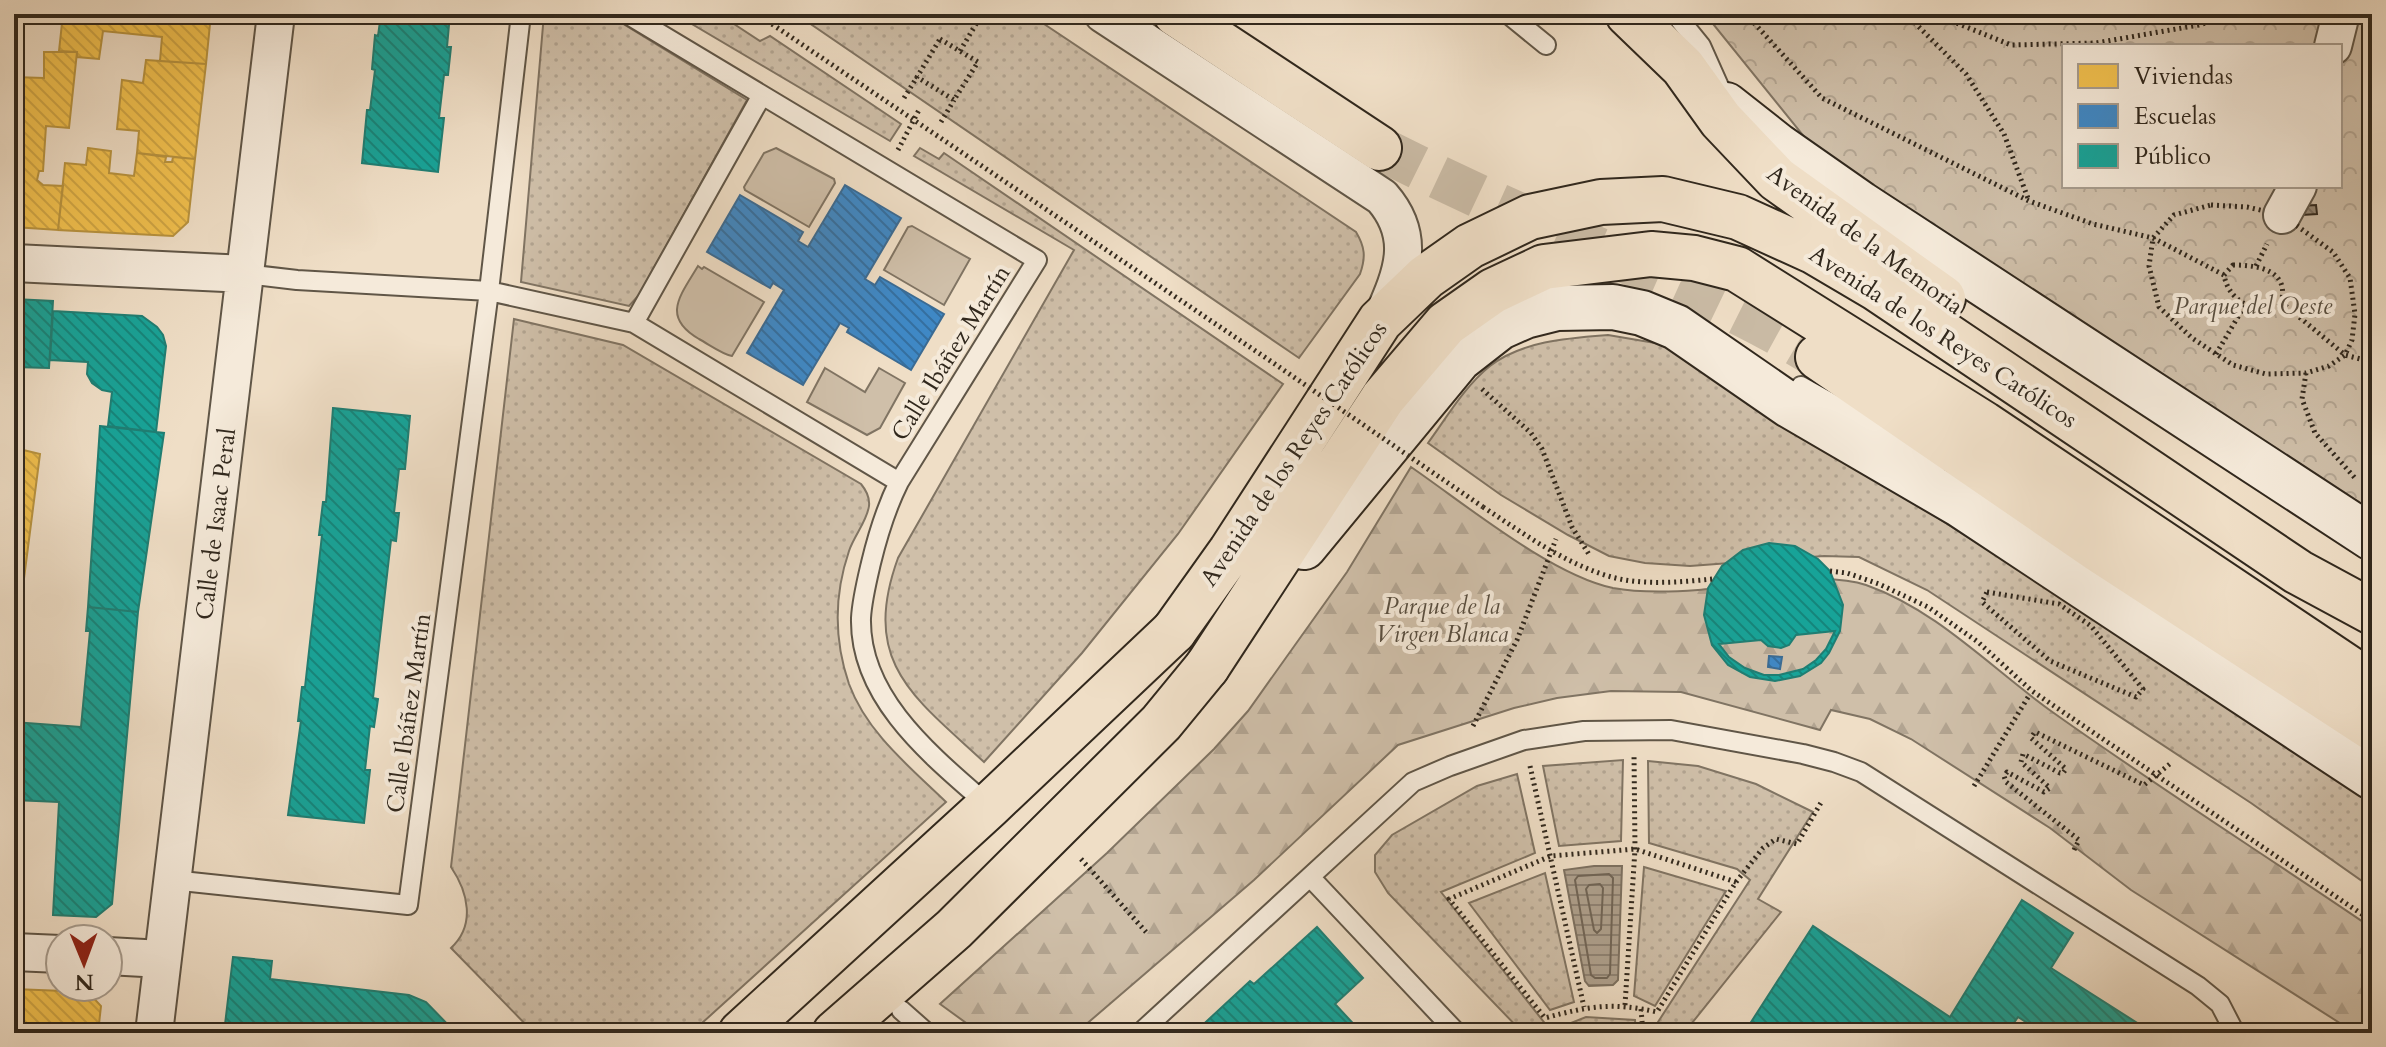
<svg xmlns="http://www.w3.org/2000/svg" width="2386" height="1047" font-family="Cardo,serif">
<defs>
<pattern id="forest-firs" width="22" height="20" patternUnits="userSpaceOnUse" patternTransform="scale(2)"><rect width="22" height="20" fill="#cfbfa9"/><path d="M5 1l3.5 6h-7zM16 11l3.5 6h-7z" fill="#b2a491"/></pattern>
<pattern id="park-crowns" width="20" height="18" patternUnits="userSpaceOnUse" patternTransform="scale(2)"><rect width="20" height="18" fill="#cfbfa9"/><path d="M2 6a3 3 0 1 1 6 0M12 15a3 3 0 1 1 6 0" fill="none" stroke="#b2a491"/></pattern>
<pattern id="garden-dots" width="8" height="8" patternUnits="userSpaceOnUse" patternTransform="scale(2)"><rect width="8" height="8" fill="#cfbfa9"/><path d="M2 2h.1M6 6h.1" fill="none" stroke="#b2a491" stroke-width="1.8" stroke-linecap="round"/></pattern>
<pattern id="water-rules" width="6" height="5" patternUnits="userSpaceOnUse" patternTransform="scale(2)"><rect width="6" height="5" fill="#aea08d"/><path d="M0 2.5h6" fill="none" stroke="#8e8273"/></pattern>
<pattern id="homes-back-hatch" width="6" height="6" patternUnits="userSpaceOnUse" patternTransform="scale(2)"><rect width="6" height="6" fill="#f2c14e"/><path d="M-1 5l2 2M0 0l6 6M5-1l2 2" fill="none" stroke="#d0a644"/></pattern>
<pattern id="schools-back-hatch" width="6" height="6" patternUnits="userSpaceOnUse" patternTransform="scale(2)"><rect width="6" height="6" fill="#3f88c5"/><path d="M-1 5l2 2M0 0l6 6M5-1l2 2" fill="none" stroke="#356f9f"/></pattern>
<pattern id="public-back-hatch" width="6" height="6" patternUnits="userSpaceOnUse" patternTransform="scale(2)"><rect width="6" height="6" fill="#17a398"/><path d="M-1 5l2 2M0 0l6 6M5-1l2 2" fill="none" stroke="#15857b"/></pattern>
<pattern id="building-back-hatch" width="6" height="6" patternUnits="userSpaceOnUse" patternTransform="scale(2)"><rect width="6" height="6" fill="#948775"/><path d="M-1 5l2 2M0 0l6 6M5-1l2 2" fill="none" stroke="#796e5f"/></pattern>
</defs>
<rect width="100%" height="100%" fill="#efdec6"/>
<filter id="stains"><feTurbulence type="fractalNoise" baseFrequency=".0025" numOctaves="4"/><feColorMatrix values="0 0 0 0 .2 0 0 0 0 .09 0 0 0 0 .02 0 0 0 .5 -.17"/></filter>
<radialGradient id="worn" r=".72"><stop offset=".6" stop-color="#630" stop-opacity="0"/><stop offset="1" stop-color="#630" stop-opacity=".3"/></radialGradient>
<path fill="#cfbfa9" stroke="#807463" stroke-width="2" d="M776,148L834,179L835,183L809,227L745,190L744,187L764,153Z
M912,226L970,259L944,305L884,270L908,227Z
M698,266L702,269L704,267L764,302L732,356C722,354 710,345 699,339C661,317 680,296 698,266Z
M825,368L865,392L879,368L905,383L880,428L867,435L807,402Z"/>
<path fill="url(#forest-firs)" stroke="#807463" stroke-width="2" d="M1411,467C1465,504 1551,575 1613,588C1640,593 1671,592 1698,590C1743,587 1826,571 1866,585C1937,610 1991,668 2051,711C2156,786 2265,855 2372,928V1033H2342L2346,1027L2131,890L2050,828L1911,739L1870,719L1831,710L1820,730L1681,692L1611,691L1557,698L1514,708L1398,745L1254,880L1076,1033H980L940,1004L1107,853L1214,749L1248,711L1347,572Z"/>
<path fill="url(#park-crowns)" stroke="#807463" stroke-width="2" fill-rule="evenodd" d="M1705,14H2372V517L1831,170ZM2064,46H2340V186H2064Z"/>
<path fill="url(#garden-dots)" stroke="#807463" stroke-width="2" d="M544,14H607L747,100L639,295L629,306L521,282Z
M675,14H731V22L760,41L770,36L901,124L890,141Z
M796,14H1029L1356,232C1365,247 1366,257 1360,274L1299,358Z
M920,148L939,159L944,153L1283,384L1178,534L1082,653L984,762C914,697 860,663 898,558L1074,250L914,156Z
M514,319L623,345L861,484C866,490 870,497 869,506C867,521 854,536 849,551C834,595 834,640 849,684C867,733 910,767 946,802L691,1033H534L451,948C476,925 468,892 451,867Z
M1608,335L1661,344L1695,362L2083,611L2363,796L2372,803V888L2251,803L1927,590L1859,557L1824,556L1690,566L1645,563L1609,556L1568,535L1501,495L1428,443C1447,417 1465,386 1490,366C1522,341 1569,338 1608,335Z
M1623,760L1621,841L1559,846L1543,766Z
M1648,761L1698,766L1756,784L1813,812L1758,899L1781,912L1684,1033H1664L1658,1022L1750,880L1737,869L1649,843Z
M1517,774L1535,853L1441,892L1551,1031L1586,1017L1635,1020L1636,1033H1523L1388,893L1375,872V855L1392,835L1477,786Z
M1644,867L1726,891L1655,1006L1634,996Z
M1545,873L1574,1002L1550,1010L1469,903Z"/>
<path fill="url(#water-rules)" stroke="#7c7060" stroke-width="2" d="M1594,866H1622L1618,980L1613,985L1589,986L1585,981L1564,870Z"/>
<path fill="url(#homes-back-hatch)" stroke="#b8933f" stroke-width="2" d="M63,14H211L206,64L160,61L162,37L103,31L99,59L77,57V52L59,51Z
M44,52H77L69,128L46,126L43,171H39L37,180L43,185L63,186L58,230L14,227V77L44,78Z
M146,60L206,64L195,159L137,153L139,131L117,129L122,80L143,83Z
M88,148L111,151L109,173L134,176L137,153L166,157L165,162H172L173,157L195,159L188,222L173,236L58,230L65,163L86,165Z
M15,448L40,454L22,594L14,592Z
M14,989L88,992L101,1006L98,1033H14Z"/>
<path fill="url(#schools-back-hatch)" stroke="#3b6b93" stroke-width="2" d="M845,185L901,218L865,279L875,285L880,277L944,314L911,370L847,332L849,328L840,323L803,385L747,353L784,290L773,283L770,288L707,252L740,195L803,232L798,241L808,247Z
M1769,656L1782,657L1780,669L1768,667Z"/>
<path fill="url(#public-back-hatch)" stroke="#1f7e73" stroke-width="2" fill-rule="evenodd" d="M381,14H450L447,47H451L448,75H444L439,118H444L438,172L362,163L367,110H370L375,70L372,69L375,35L378,36Z
M14,299L53,301L49,368L14,367Z
M53,311L142,316L157,327L163,335L166,346L156,432L108,426L112,392L102,390L92,383L87,374L88,362L50,360Z
M333,408L410,416L405,469H399L394,513H399L396,541L391,540L373,698L378,699L374,727L370,726L365,770H370L364,823L288,815L301,721H298L302,687H305L322,535H319L323,502H326Z
M100,426L164,433L138,612L88,607Z
M1769,543L1795,546L1818,559L1830,571L1843,605L1840,631L1829,653L1821,663L1800,676L1775,681L1750,677L1728,665L1712,645L1704,615L1708,588L1722,566L1743,550ZM1835,631L1826,649L1816,660L1803,669L1779,675H1764L1745,668L1729,657L1719,644L1761,640L1768,646L1781,648L1789,645L1796,635Z
M88,607L138,612L112,904L96,917L53,915L59,802L14,800V722L81,727L90,631H86Z
M2022,900L2073,933L2051,968L2153,1033H2043L2018,1017L2007,1033H1744L1813,926L1950,1017Z
M1317,927L1363,978L1335,1004L1362,1033H1194L1250,981L1254,984Z
M233,957L272,961L270,979L409,995L426,1002L456,1033H224Z"/>
<g fill="none" stroke-linecap="round" stroke-linejoin="round">
<path stroke="#706455" stroke-width="2" d="M1609,874L1613,878L1610,974L1607,978H1595L1591,975L1575,880L1578,876Z
M1600,884L1603,888L1601,929L1597,933L1594,930L1586,889L1589,885Z"/>
</g>
<path fill="url(#building-back-hatch)" stroke="#31281d" stroke-width="2" d="M2316,205L2317,214L2302,215L2301,206Z"/>
<g fill="none" stroke-linecap="round" stroke-linejoin="round">
<path stroke="#c9baa4" stroke-width="44" stroke-dasharray="44 22" stroke-linecap="butt" d="M1379,148C1452,185 1526,218 1600,250C1675,283 1749,314 1818,357"/>
<defs>
<path id="lane" d="M1508,14L1546,45
M1675,14L1701,46L1722,93
M246,274L297,280L489,291L634,323L899,482L1037,260L627,14
M634,323L762,95
M1801,386L1938,463
M899,482C886,508 878,534 871,563C867,580 862,600 861,618C859,699 933,757 989,806
M1311,878L1457,1033
M172,880L408,905L489,291L521,14
M901,1010L927,1033
M1140,1033L1413,782L1450,766L1524,740L1584,731L1671,730L1803,754L1834,762L1861,772L2198,986L2220,1004L2235,1033"/>
<path id="street" d="M1103,14L1382,197C1417,237 1402,273 1383,316
M2333,46L2341,14
M2282,215L2298,186
M14,263L246,274
M14,952L60,954
M108,956L162,959
M154,1033L276,14"/>
<path id="secondary" d="M1726,105L1778,146L1861,204L2372,538
M1304,547L1459,359L1500,327L1525,316L1557,308L1613,307L1642,313L1676,327L1789,405L1959,504L2372,777"/>
<path id="primary" d="M741,1033L989,806L1174,631
M835,1033L954,929L1161,723L1207,667"/>
<path id="highway" d="M1176,14L1379,148
M1628,14L1683,67L1721,120L1777,179L1943,298
M1818,357L2099,550L2372,728
M1174,631L1231,551L1380,321L1426,277L1470,246L1530,217L1601,202L1663,199L1738,217L1815,252L1876,288L2298,572L2372,612
M1207,667L1383,398L1446,324L1493,291L1544,267L1651,254L1694,258L1737,269L1984,424L2372,684"/>
</defs>
<use href="#lane" stroke="#605647" stroke-width="22"/>
<use href="#street" stroke="#605647" stroke-width="40"/>
<use href="#secondary" stroke="#31281d" stroke-width="48"/>
<use href="#primary" stroke="#31281d" stroke-width="48"/>
<use href="#highway" stroke="#31281d" stroke-width="48"/>
<path stroke="#31281d" stroke-width="5" stroke-dasharray="2 4" stroke-linecap="butt" d="M757,14L1269,360
M1746,14L1822,98L2029,201L2093,224L2153,238L2224,275
M1906,14L1966,74L2004,134L2029,201
M1916,14L1949,20L2011,45L2096,43L2199,25L2240,14
M940,39L978,62L954,100L917,77Z
M960,51L982,14
M904,98L917,77
M941,122L954,100
M898,150L920,108
M2211,205L2247,207L2282,215L2333,252L2350,278L2355,314L2352,340L2345,355L2329,366L2306,373L2266,374L2233,365L2192,338L2159,307L2149,266L2153,238L2174,215Z
M2233,265C2260,265 2292,271 2280,306C2254,313 2229,302 2224,275Z
M2256,266L2267,244
M2281,302L2345,355L2372,362
M2216,354L2245,305
M2306,373L2302,399L2315,433L2355,478
M1482,389L1531,433L1542,449L1572,527L1590,556
M1483,507C1523,533 1562,562 1608,576C1640,586 1680,582 1713,579
M1830,571L1847,573L1879,584L1928,607L1978,642L2032,691L2372,921
M1987,592L2059,604L2091,626L2143,689L2136,697L2050,661L1982,602Z
M1473,726L1517,640L1556,539
M1530,766L1584,1007
M1974,786L2030,694
M2074,850L2079,840L2006,782L2004,776L2007,772L2044,792L2050,788L2021,762L2023,754L2060,773H2063L2066,769L2031,738L2035,732L2144,785L2171,763
M1081,859L1146,932
M1736,882L1635,849L1551,856L1449,899L1545,1018C1589,1006 1612,1002 1657,1012L1736,882L1763,848L1776,839L1797,844L1822,801
M1625,1005L1635,849L1634,754
M1641,1009L1643,1033"/>
<use href="#lane" stroke="#f5eada" stroke-width="18"/>
<use href="#street" stroke="#f5eada" stroke-width="36"/>
<use href="#secondary" stroke="#f5eada" stroke-width="44"/>
<use href="#primary" stroke="#efdec6" stroke-width="44"/>
<use href="#highway" stroke="#efdec6" stroke-width="44"/>
<path stroke="#31281d" stroke-width="5" stroke-dasharray="2 4" stroke-linecap="butt" d="M1269,360L1483,507"/>
</g>
<g text-anchor="middle" dominant-baseline="central" stroke-width="8" stroke-linejoin="round" paint-order="stroke">
<g font-size="24" fill="#31281d" stroke="#f5eada">
<text transform="translate(1865 240) rotate(36)">Avenida de la Memoria</text>
<text transform="translate(1943 337) rotate(33)">Avenida de los Reyes Católicos</text>
<text transform="translate(951 353) rotate(-58)">Calle Ibáñez Martín</text>
<text transform="translate(1294 454) rotate(-56)">Avenida de los Reyes Católicos</text>
<text transform="translate(216 524) rotate(-83)">Calle de Isaac Peral</text>
<text transform="translate(409 713) rotate(-82)">Calle Ibáñez Martín</text>
</g>
<g font-size="24" font-style="italic" fill="#584e40" stroke="#f5eada">
<text x="2253" y="306">Parque del Oeste</text>
<text x="1442" y="606">Parque de la<tspan x="1442" dy="28">Virgen Blanca</tspan></text>
</g>
</g>
<rect width="2386" height="1047" fill="none" stroke="#efdec6" stroke-width="48"/>
<rect x="16" y="16" width="2354" height="1015" fill="none" stroke="#31281d" stroke-width="4"/>
<rect x="24" y="24" width="2338" height="999" fill="none" stroke="#31281d" stroke-width="2"/>
<rect x="2062" y="44" width="280" height="144" fill="#f5eada" stroke="#a79c8e" stroke-width="2"/>
<rect x="2078" y="64" width="40" height="24" fill="#f2c14e" stroke="#a79c8e" stroke-width="2"/>
<text x="2134" y="84" font-size="24" fill="#31281d">Viviendas</text>
<rect x="2078" y="104" width="40" height="24" fill="#3f88c5" stroke="#a79c8e" stroke-width="2"/>
<text x="2134" y="124" font-size="24" fill="#31281d">Escuelas</text>
<rect x="2078" y="144" width="40" height="24" fill="#17a398" stroke="#a79c8e" stroke-width="2"/>
<text x="2134" y="164" font-size="24" fill="#31281d">Público</text>
<g transform="translate(84 963) rotate(179)"><circle r="38" fill="#f5eada" stroke="#a79c8e" stroke-width="2"/>
<path d="M0-6L14 30L0 20L-14 30Z" fill="#8f2418"/>
<text y="-12" font-size="22" font-weight="bold" text-anchor="middle" fill="#31281d">N</text>
</g>
<rect width="100%" height="100%" filter="url(#stains)"/>
<rect width="100%" height="100%" fill="url(#worn)"/>
</svg>
